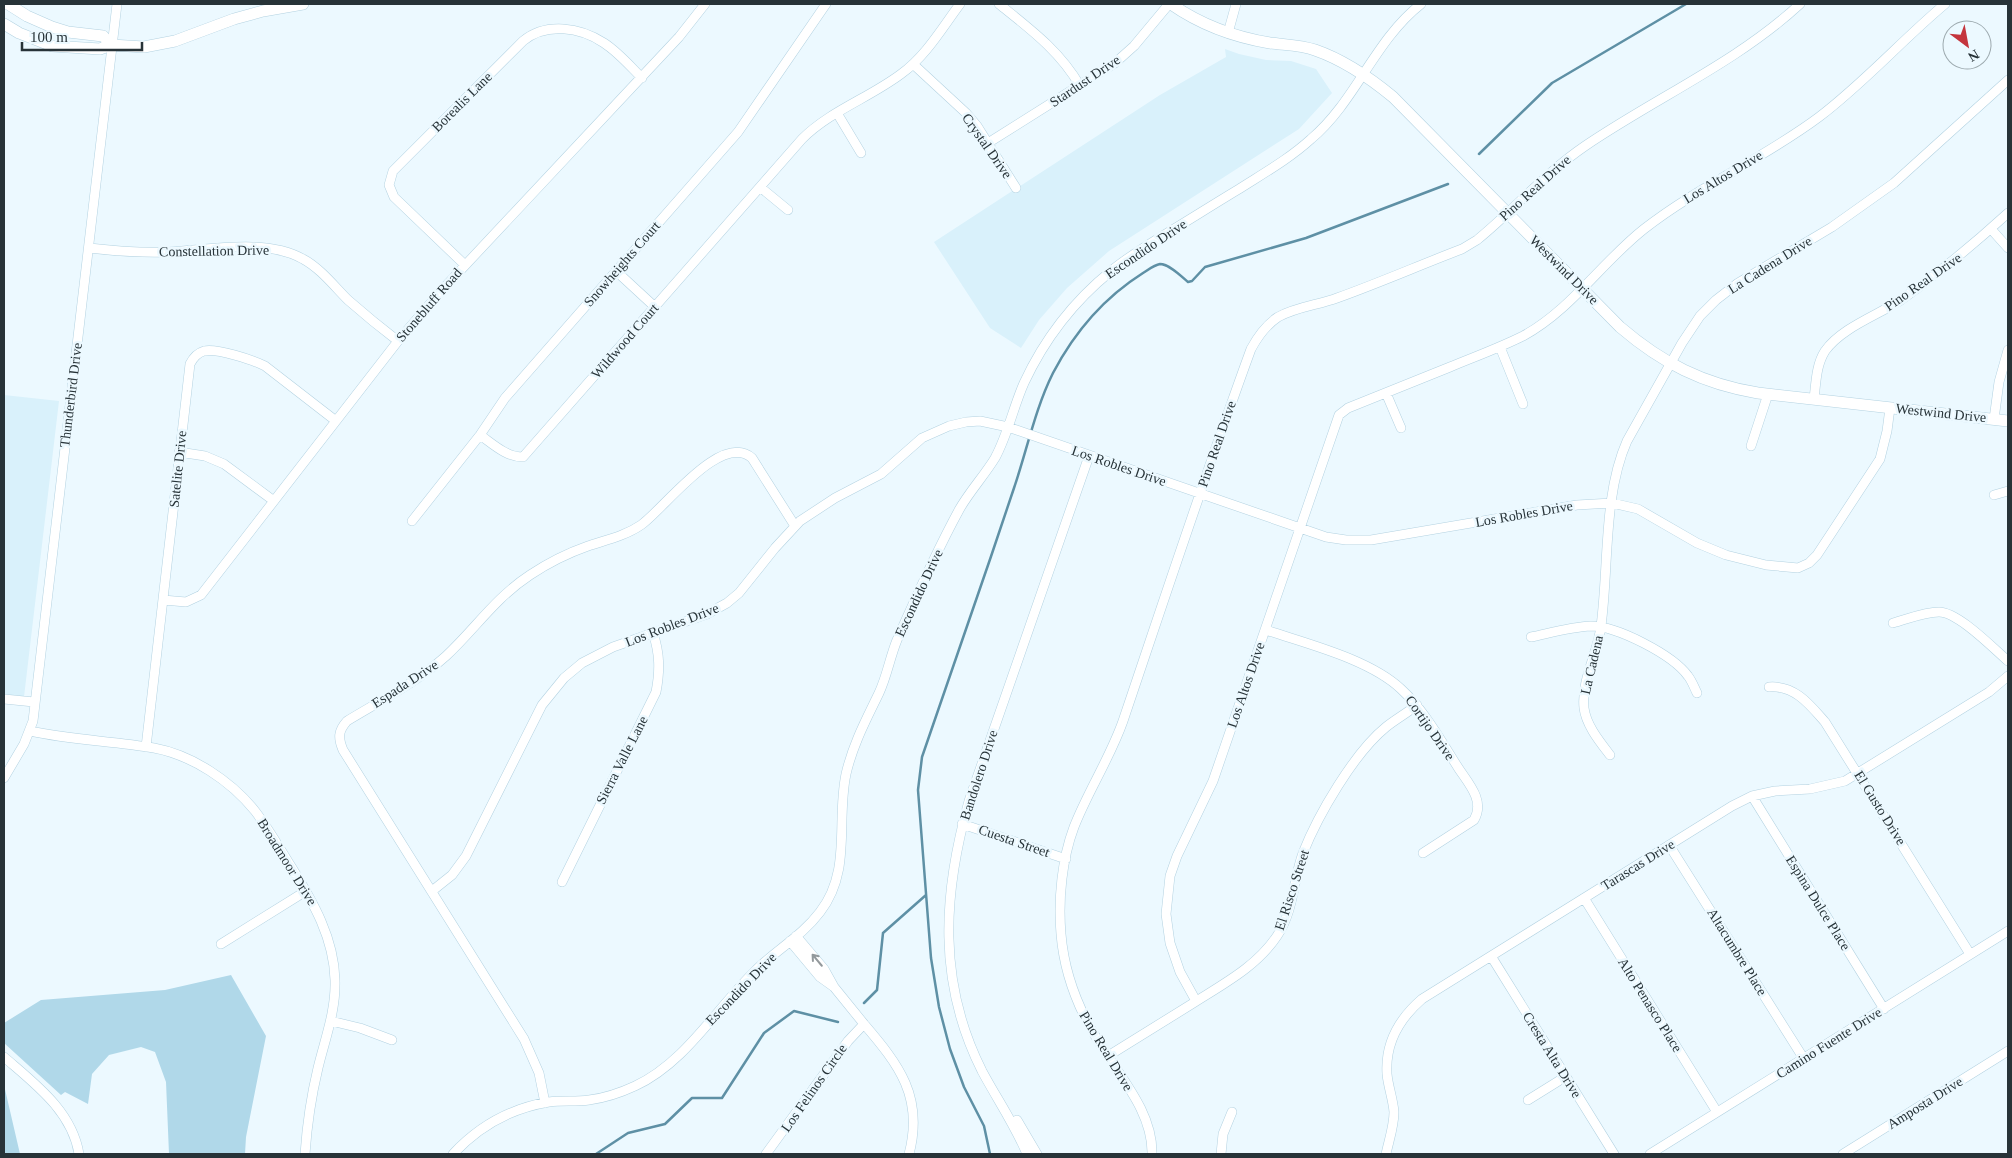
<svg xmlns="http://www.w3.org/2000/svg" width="2012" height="1158" font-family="'Times New Roman',serif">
<rect width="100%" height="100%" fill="#ecf9ff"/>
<path fill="#d9f1fb" d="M1225,49L1239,54L1266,60L1291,61L1316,69L1332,93L1299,129L1109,251L1067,288L1039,320L1021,348L990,328L934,242L1160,95L1226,57Z
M4,395L59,401L24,697L4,694Z"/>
<path fill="#b0d8e9" d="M231,975L266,1036L246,1137L245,1154H169L166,1082L155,1052L141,1047L109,1055L92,1074L88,1104L65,1092L61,1095L4,1043V1023L41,1000L165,990Z
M4,1085L20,1154H4Z"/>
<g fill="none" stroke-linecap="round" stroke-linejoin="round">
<path stroke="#5e90a5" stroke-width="2.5" d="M1479,154L1552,83L1686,4
M864,1003L877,990L883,933L926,895
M596,1154L628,1133L665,1124L692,1098H722L764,1033L794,1011L838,1022
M990,1154L984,1126L964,1087L950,1049L939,1007L931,958L918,790L922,757C953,668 984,578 1014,488C1027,450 1035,409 1053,373C1074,333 1105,297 1143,273C1148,270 1154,265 1160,264C1169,264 1181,276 1188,282L1192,281L1205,267L1306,238L1448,184"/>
<defs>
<path id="minor" d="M999,4C1030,29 1060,51 1080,86
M1228,33L1236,4
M913,64L966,113L977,126L1016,188
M837,113L861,153
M988,143L1115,63L1134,46L1169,4
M760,187L788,210
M1991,229L2008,248
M89,248C115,251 142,253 168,252C209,250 266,238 303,259C320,268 334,286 348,300C364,314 381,328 398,341
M465,265L394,197L389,185L393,171L523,41C546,22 580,27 604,43C618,52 630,66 642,78
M616,271L655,307
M1500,347L1523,404
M1386,393L1401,428
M1814,399C1816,383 1816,365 1825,351C1841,328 1878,315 1901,300C1939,273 1974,244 2008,213
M1994,419L1999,382L2008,350
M480,435C493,444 506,457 523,457L802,139C830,111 869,98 901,74C926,56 942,28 960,4
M1751,446L1768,394
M179,452L205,456L224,464L274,501
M1994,495L2008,491
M412,521L480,435L505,398L738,132L826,4
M163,600L186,602L201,595L398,341L442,290L679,37L705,4
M1893,623C1908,619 1924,612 1939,612C1958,612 1993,648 2008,661
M1266,630C1307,644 1369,659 1401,689C1425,711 1441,741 1459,769C1469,784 1485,801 1474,820L1423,853
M1531,637C1550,633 1571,627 1591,626C1617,626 1673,655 1688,676C1692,681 1694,687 1697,693
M1769,687C1795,685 1810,705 1825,722L1970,954
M4,699L34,702
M30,731C71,740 113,741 154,748C192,755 231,781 255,811C269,829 280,849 292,868C313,902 334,938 335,980C336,1011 325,1039 318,1068C311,1097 307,1125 305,1154
M146,747L190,364C193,358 197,353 204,351C217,348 253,360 265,366L336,421
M1610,755C1600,742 1586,725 1584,708C1581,680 1598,653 1601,626C1609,567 1603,495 1627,441L1682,343L1700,316L1716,300L1738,283L1832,227L1894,183L2008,80
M4,778L24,744L33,721L117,4
M1752,796L1884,1009
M962,824L1066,859
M1669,845L1804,1059
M562,882L656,692C660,671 660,654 653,633
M432,891L452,875L466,856L542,705L564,678L582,663L613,647L707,614L727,603L739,593L775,548L800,521L835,498L881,474L922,438L949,426L966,422L980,421L1008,427L1326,537L1346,540H1371L1577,505L1612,503L1638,509L1697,543L1726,555L1766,565L1798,568L1809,563L1817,555L1880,459L1887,431L1890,408
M1584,898L1717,1112
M796,936L824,969L834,987
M790,941L820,977L834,987L864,1024
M221,944L306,891
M1491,956L1614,1154
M1196,1001L1180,972L1170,943L1166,914L1170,876L1177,856L1213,781L1339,415L1348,408C1382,394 1416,381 1450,367C1474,357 1499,348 1523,336C1571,310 1602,262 1644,229C1699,186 1763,159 1819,117C1864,83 1902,40 1945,4
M331,1021L360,1028L392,1040
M1108,1056C1137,1038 1166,1020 1195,1002C1225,983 1257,966 1277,936C1294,911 1293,880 1303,853C1318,815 1354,753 1386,727C1396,719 1407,713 1417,705
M4,1057C35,1084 72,1111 79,1154
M1528,1100L1565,1077
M545,1103L539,1073L524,1039L343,750C338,738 338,731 347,721C380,701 417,682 446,656C475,629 495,598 530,575C548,563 568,553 588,546C606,540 625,536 641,525C664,509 721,431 752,458L795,526
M1017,1120L1037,1154
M453,1154C479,1126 512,1108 549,1102C562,1100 576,1102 589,1100C605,1098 620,1093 635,1086C685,1063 716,1009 755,971C776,950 802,936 820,912C852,871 836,821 846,774C853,744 866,720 879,693C887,676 890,657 897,640C916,597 936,552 959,510C969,492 984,476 995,458C1008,434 1013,408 1024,383C1044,340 1074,301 1111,271C1128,257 1146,246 1164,235C1189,220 1214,204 1239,189C1264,173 1289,159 1311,139C1356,101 1374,41 1421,4
M766,1154L848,1041L864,1024C899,1065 924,1097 909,1154
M1027,1154C1015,1125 997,1099 982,1071C937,982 943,893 969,801L1089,456
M1152,1154C1153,1111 1118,1075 1097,1039C1078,1008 1064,971 1061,934C1058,899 1062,859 1074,827C1088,791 1110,758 1123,721C1165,597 1206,472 1251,349C1258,336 1266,325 1278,317C1296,307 1318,305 1337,298C1379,283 1420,265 1462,249L1477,240C1515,209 1544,174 1585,146C1657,97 1736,63 1800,4
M1221,1154L1223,1134L1232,1112
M1386,1154C1389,1140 1394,1126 1394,1112C1393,1099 1388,1086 1387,1074C1385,1043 1400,1018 1422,999L1732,806L1752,796L1775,791L1810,789L1845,781L1989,692L2008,676
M1650,1154L2008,931
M1843,1154L2008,1051"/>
<path id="major" d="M8,4L27,16L52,27L68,32L103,36L111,45
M1171,4C1201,25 1234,37 1270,43C1285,45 1301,45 1315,50C1344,60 1370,78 1393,97L1620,327C1662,363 1703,384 1758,393L2008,421
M4,24L19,33L52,46L100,49L111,45L144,47L175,41L234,19L263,11L303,4"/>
</defs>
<use href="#minor" stroke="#b3d2e1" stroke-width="10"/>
<use href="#major" stroke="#b3d2e1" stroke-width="12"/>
<use href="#minor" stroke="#fff" stroke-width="9"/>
<use href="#major" stroke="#fff" stroke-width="11"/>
</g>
<defs><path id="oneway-shaft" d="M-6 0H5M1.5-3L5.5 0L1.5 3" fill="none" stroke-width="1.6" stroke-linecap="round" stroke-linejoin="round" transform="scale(1.25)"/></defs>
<use stroke="#93999c" href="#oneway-shaft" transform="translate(817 960) rotate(-130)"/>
<g text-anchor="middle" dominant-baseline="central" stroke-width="5" stroke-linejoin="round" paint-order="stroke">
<g font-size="14" fill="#273338" stroke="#ecf9ff">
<text transform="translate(1085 81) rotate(-34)">Stardust Drive</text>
<text transform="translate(462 102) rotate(-45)">Borealis Lane</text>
<text transform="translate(987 146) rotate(55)">Crystal Drive</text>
<text transform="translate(1723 177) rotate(-31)">Los Altos Drive</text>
<text transform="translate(1535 188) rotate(-42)">Pino Real Drive</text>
<text transform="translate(1146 249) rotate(-34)">Escondido Drive</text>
<text transform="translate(214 251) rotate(-1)">Constellation Drive</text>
<text transform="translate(622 264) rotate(-49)">Snowheights Court</text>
<text transform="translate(1770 265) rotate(-32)">La Cadena Drive</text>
<text transform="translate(1564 270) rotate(45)">Westwind Drive</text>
<text transform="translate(1923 282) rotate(-35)">Pino Real Drive</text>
<text transform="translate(429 305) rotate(-49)">Stonebluff Road</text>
<text transform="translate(625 341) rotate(-49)">Wildwood Court</text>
<text transform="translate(71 395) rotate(-83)">Thunderbird Drive</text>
<text transform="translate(1941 413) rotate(6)">Westwind Drive</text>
<text transform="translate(1217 444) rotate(-71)">Pino Real Drive</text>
<text transform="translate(1119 466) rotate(19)">Los Robles Drive</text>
<text transform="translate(178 469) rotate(-84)">Satelite Drive</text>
<text transform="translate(1524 514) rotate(-10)">Los Robles Drive</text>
<text transform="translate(919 593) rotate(-65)">Escondido Drive</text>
<text transform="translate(672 625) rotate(-21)">Los Robles Drive</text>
<text transform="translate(1592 665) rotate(-77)">La Cadena</text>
<text transform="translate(405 684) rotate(-33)">Espada Drive</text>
<text transform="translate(1246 685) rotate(-71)">Los Altos Drive</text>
<text transform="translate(1430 728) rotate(55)">Cortijo Drive</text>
<text transform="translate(622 760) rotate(-63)">Sierra Valle Lane</text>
<text transform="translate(979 775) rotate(-72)">Bandolero Drive</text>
<text transform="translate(1880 808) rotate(58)">El Gusto Drive</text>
<text transform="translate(1014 841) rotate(19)">Cuesta Street</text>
<text transform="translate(287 862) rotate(58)">Broadmoor Drive</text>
<text transform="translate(1638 865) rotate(-32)">Tarascas Drive</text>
<text transform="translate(1292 890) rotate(-72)">El Risco Street</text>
<text transform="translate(1818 903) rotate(58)">Espina Dulce Place</text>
<text transform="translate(1737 952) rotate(58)">Altacumbre Place</text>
<text transform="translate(741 989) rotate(-46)">Escondido Drive</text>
<text transform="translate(1650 1005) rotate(58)">Alto Penasco Place</text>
<text transform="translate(1829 1043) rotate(-32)">Camino Fuente Drive</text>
<text transform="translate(1106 1051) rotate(59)">Pino Real Drive</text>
<text transform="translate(1552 1055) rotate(58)">Cresta Alta Drive</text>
<text transform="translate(814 1088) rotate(-55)">Los Felinos Circle</text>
<text transform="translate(1925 1103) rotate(-32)">Amposta Drive</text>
</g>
</g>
<rect width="2012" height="1158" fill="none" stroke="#273338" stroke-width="10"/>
<g transform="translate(1967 45) rotate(148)"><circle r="24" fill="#ecf9ff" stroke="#9daaaf"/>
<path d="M0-4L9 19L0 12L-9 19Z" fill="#c4353d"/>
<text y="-8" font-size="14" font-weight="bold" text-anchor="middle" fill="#273338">N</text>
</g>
<path d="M22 42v8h120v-8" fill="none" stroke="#273338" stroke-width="2.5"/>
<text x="30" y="42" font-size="15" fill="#273338" stroke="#ecf9ff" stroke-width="4" paint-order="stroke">100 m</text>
</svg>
